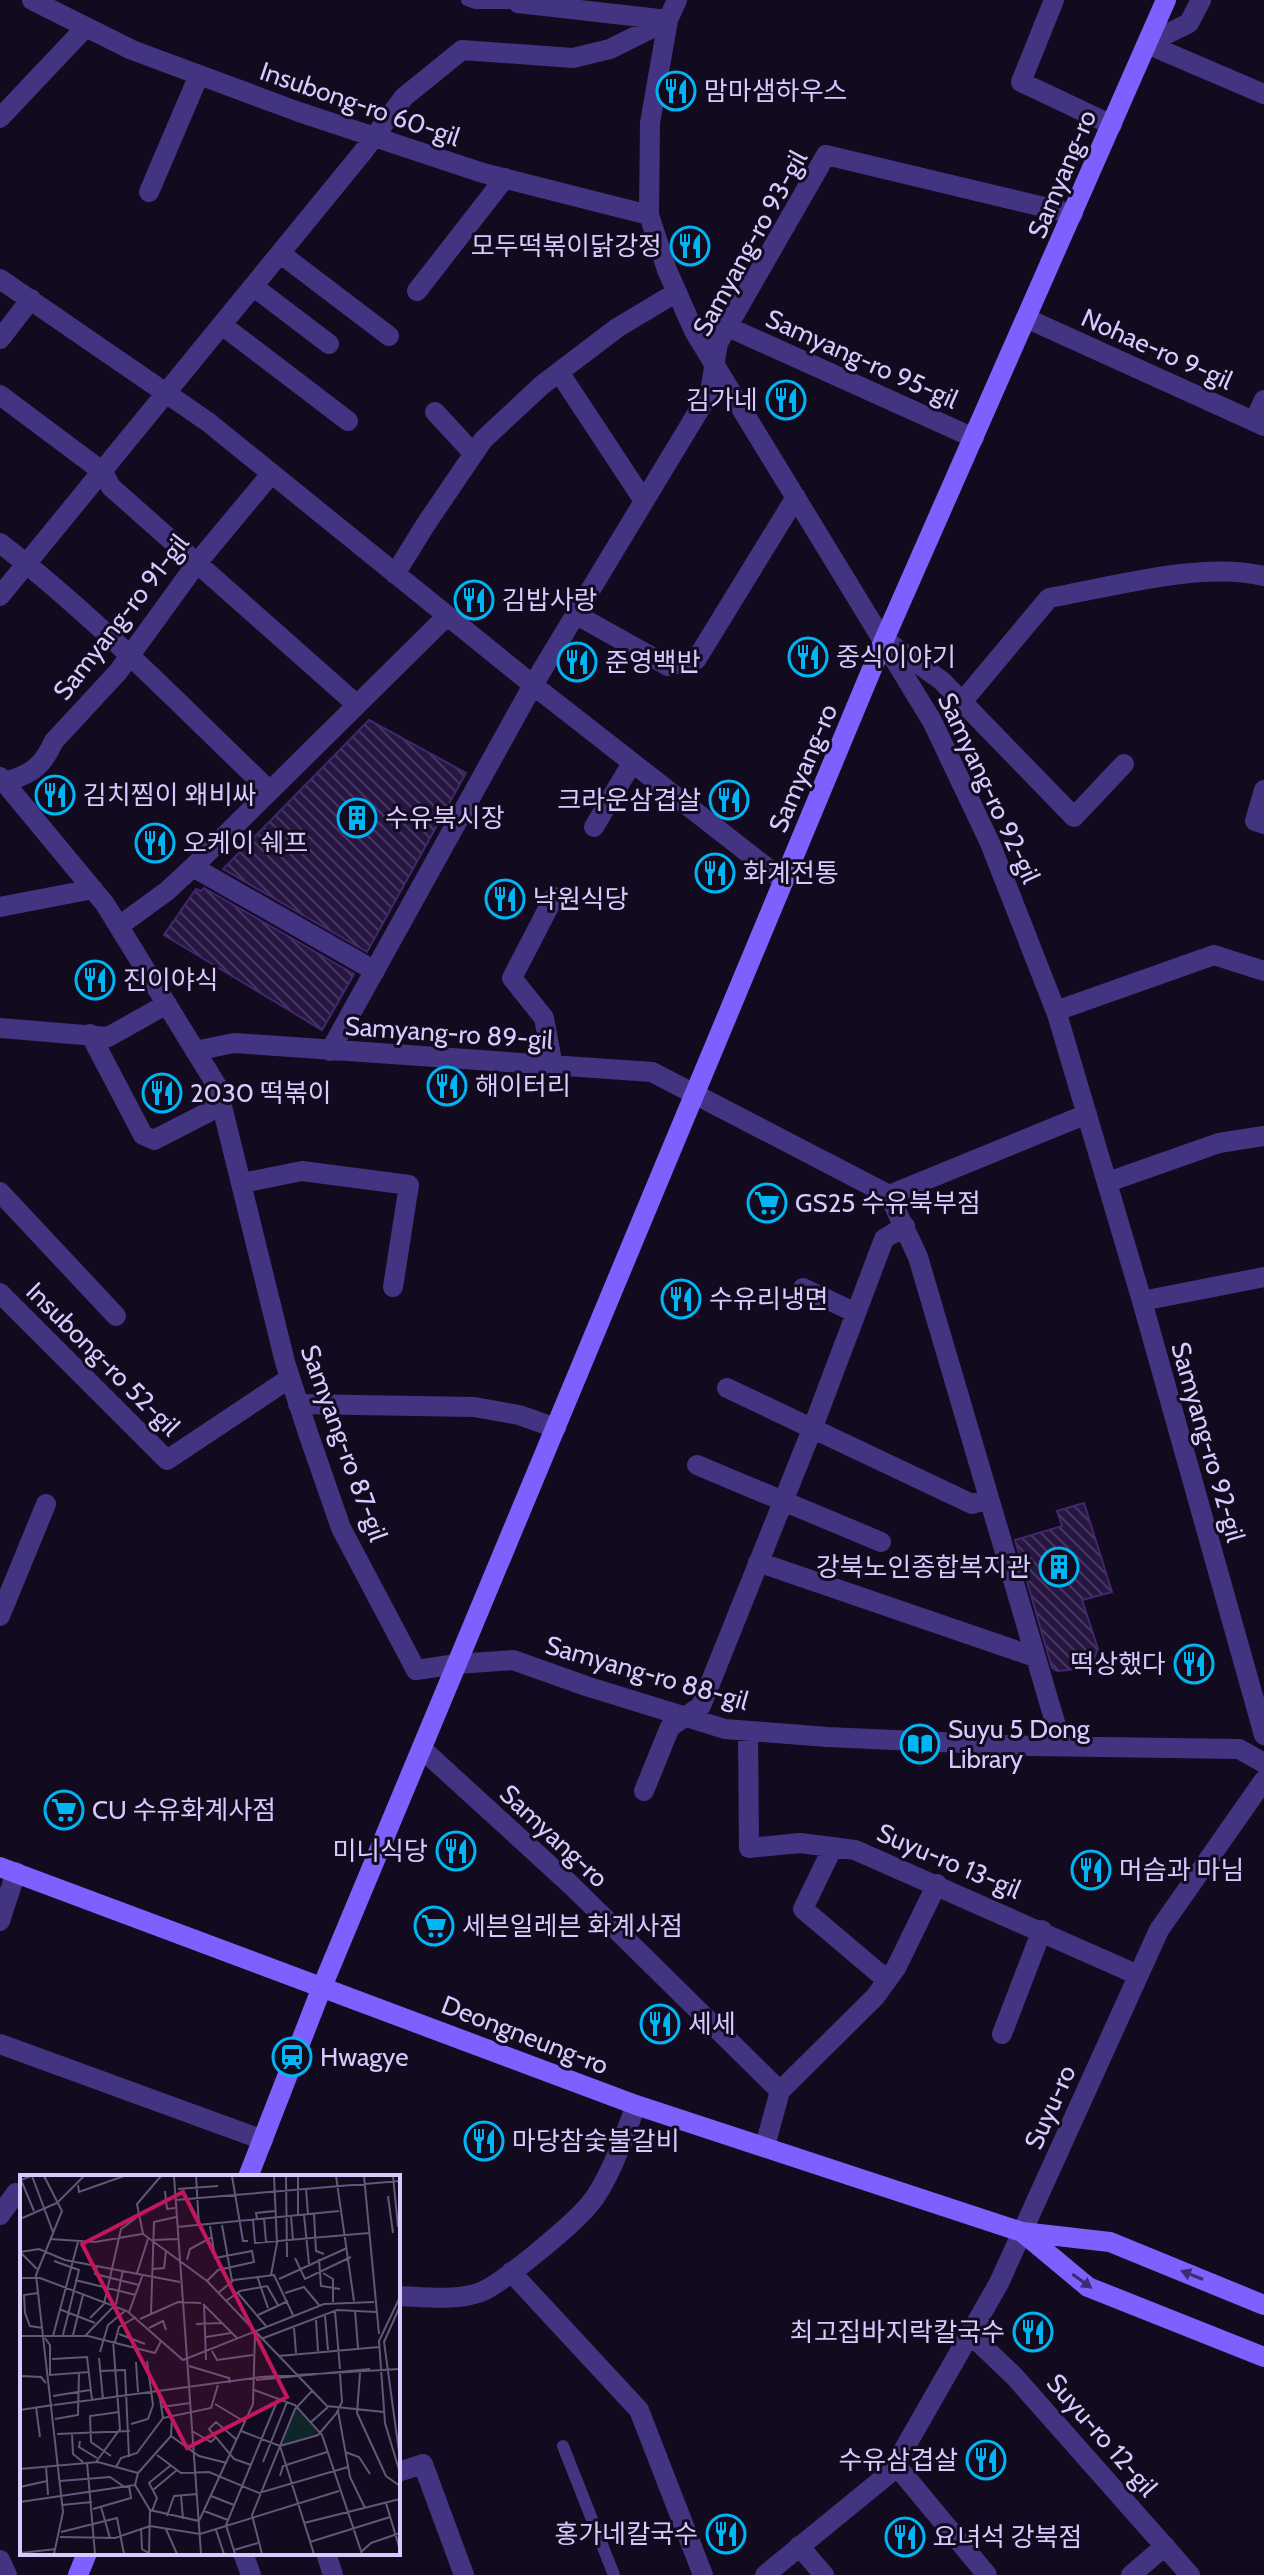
<svg xmlns="http://www.w3.org/2000/svg" width="1264" height="2575" font-family="Cabin,'Noto Sans KR',sans-serif">
<defs>
<pattern id="building-back-hatch" width="6" height="6" patternUnits="userSpaceOnUse" patternTransform="scale(2)"><rect width="6" height="6" fill="#261641"/><path d="M-1 5l2 2M0 0l6 6M5-1l2 2" fill="none" stroke="#45375e"/></pattern>
</defs>
<rect width="100%" height="100%" fill="#120b1f"/>
<path fill="url(#building-back-hatch)" stroke="#41276e" stroke-width="2" d="M369,720L466,773L367,952L223,869Z
M204,888L354,974L322,1030L164,935L196,889L201,891Z
M1084,1503L1112,1592L1082,1600L1098,1649L1092,1664L1080,1669L1057,1671L1052,1668L1015,1540L1062,1526L1057,1511Z"/>
<g fill="none" stroke-linecap="round" stroke-linejoin="round">
<path stroke="#433481" stroke-width="12" d="M467,0L475,3H518
M563,2446L614,2575"/>
<path stroke="#433481" stroke-width="20" d="M32,0L132,50L299,112L483,173L649,215
M677,0L668,20L650,123L649,215L667,270L694,331L932,721L990,843L1057,1014L1142,1301L1264,1735
M1054,0L1021,82L1112,125
M518,3L668,20
M1147,44L1264,94
M1147,44L1189,23L1201,0
M0,118L86,27
M149,192L199,75
M281,254L389,336
M0,279L208,422L533,685L784,881
M254,287L329,344
M417,291L505,178
M1028,319L1264,426
M222,325L348,421
M728,327L974,438
M0,339L31,299
M559,372L644,501
M0,395L103,472L111,487L356,704
M435,412L473,453
M1254,421L1264,400
M0,543C96,617 182,707 270,791
M395,574L426,524L483,440L542,385L617,328L677,292
M0,596L362,153L404,97L462,50L573,58L610,49L668,20
M575,614L668,666L696,660L796,497
M892,645L942,681L1074,817L1124,764
M962,702L1049,598C1112,587 1202,561 1264,576
M0,777L105,904L217,1086L285,1362L308,1433L341,1528L416,1670L457,1664L513,1660L586,1686L725,1729L827,1737L1032,1746L1239,1749L1264,1763
M0,783C29,776 42,768 54,741L118,672L197,563L271,474
M1264,790L1255,821L1264,824
M594,827L632,763
M193,867L375,971
M0,907L93,889
M119,926L167,891L193,867L447,616
M1056,1011L1214,955L1264,971
M0,1028L108,1037L167,1004
M90,1034L143,1135L154,1140L222,1105
M195,1051L234,1043L652,1072L889,1195
M330,1051L533,685L710,392L718,343L826,155L1073,214
M553,1066L544,1018L512,978L554,897
M1108,1182L1219,1143L1264,1136
M242,1183L302,1171L409,1185L393,1287
M0,1192L116,1316
M889,1195L918,1257L1062,1746
M889,1195L1087,1114
M803,1288L856,1313
M0,1293L167,1460L290,1378
M1142,1301L1264,1277
M727,1388L972,1504L988,1499
M298,1404L474,1407L519,1415L556,1428
M697,1465L881,1542
M758,1562L1035,1657
M0,1616L46,1504
M748,1731L749,1848L800,1843L855,1850L1138,1975
M422,1749L571,1885L780,2091L765,2146
M644,1791L670,1727L701,1706L813,1427L884,1239L905,1226
M833,1847L803,1909L887,1980
M0,1921L16,1872
M1002,2034L1042,1930
M0,2044L263,2140
M780,2091L875,1997L896,1968L937,1884
M0,2215L16,2193
M511,2272L639,2410L703,2575
M398,2296C425,2297 452,2301 478,2293C499,2287 573,2224 589,2205C609,2182 625,2134 636,2105
M970,2334L1015,2377L1190,2575
M895,2464L987,2575
M398,2472L423,2464L464,2575
M799,2546L824,2575
M243,2553L251,2575
M326,2553L333,2575
M0,2560L7,2575
M765,2575L891,2472L999,2283L1159,1930L1264,1780
M1131,2575L1165,2546"/>
<path stroke="#7e60ff" stroke-width="20" d="M0,1867L636,2105L1022,2232L1110,2242L1264,2305
M248,2177L322,1987L884,640L1166,0
M1022,2232L1088,2287L1264,2357
M78,2575L87,2553"/>
</g>
<defs><path id="oneway-solid" d="M-6-.8H1V-3.2L6.5 0L1 3.2V.8H-6Z" transform="scale(2)"/></defs>
<g fill="#3d2d79">
<use href="#oneway-solid" transform="translate(1192 2275) rotate(-158)"/>
<use href="#oneway-solid" transform="translate(1082 2281) rotate(36)"/>
</g>
<defs>
<symbol id="restaurant-ring" viewBox="-11 -11 22 22"><circle r="9.5" fill="#120b1f" stroke="#00b5f4" stroke-width="1.5"/><path d="M-5-6h1v4h1v-4h1v4h1v-4h1v5L-1.5 .5V6h-2V.5L-5-1ZM5-6V6H3V1.5H1.5Q1.5-4 5-6Z" fill="#00b5f4"/></symbol>
<symbol id="building-ring" viewBox="-11 -11 22 22"><circle r="9.5" fill="#120b1f" stroke="#00b5f4" stroke-width="1.5"/><path d="M-4-6H4V6H1V3H-1V6H-4ZM-2.5-4.3h1.7v1.8h-1.7ZM.8-4.3h1.7v1.8H.8ZM-2.5-1h1.7V.8h-1.7ZM.8-1h1.7V.8H.8Z" fill="#00b5f4"/></symbol>
<symbol id="supermarket-ring" viewBox="-11 -11 22 22"><circle r="9.5" fill="#120b1f" stroke="#00b5f4" stroke-width="1.5"/><path d="M-6-5.5h2.5l.6 2H6L4.5 2H-2.5L-4.4-4H-6ZM-1.5 3.2a1.3 1.3 0 1 0 .1 0ZM3 3.2a1.3 1.3 0 1 0 .1 0Z" fill="#00b5f4"/></symbol>
<symbol id="library-ring" viewBox="-11 -11 22 22"><circle r="9.5" fill="#120b1f" stroke="#00b5f4" stroke-width="1.5"/><path d="M-6-4Q-3-5.5-.7-3.5V5Q-3 3-6 4ZM6-4Q3-5.5 .7-3.5V5Q3 3 6 4Z" fill="#00b5f4"/></symbol>
<symbol id="station-ring" viewBox="-11 -11 22 22"><circle r="9.5" fill="#120b1f" stroke="#00b5f4" stroke-width="1.5"/><path d="M-3-6H3Q5-6 5-4V2Q5 4 3 4L4.5 6H3L1.5 4h-3L-3 6H-4.5L-3 4Q-5 4-5 2V-4Q-5-6-3-6ZM-3.5-4v3h7v-3ZM-3.5 1v1.5H-2V1ZM2 1v1.5H3.5V1Z" fill="#00b5f4"/></symbol>
</defs>
<g fill-rule="evenodd">
<use href="#restaurant-ring" x="654" y="69" width="44" height="44"/>
<use href="#restaurant-ring" x="668" y="224" width="44" height="44"/>
<use href="#restaurant-ring" x="764" y="378" width="44" height="44"/>
<use href="#restaurant-ring" x="452" y="578" width="44" height="44"/>
<use href="#restaurant-ring" x="786" y="635" width="44" height="44"/>
<use href="#restaurant-ring" x="555" y="640" width="44" height="44"/>
<use href="#restaurant-ring" x="33" y="773" width="44" height="44"/>
<use href="#restaurant-ring" x="707" y="778" width="44" height="44"/>
<use href="#building-ring" x="335" y="796" width="44" height="44"/>
<use href="#restaurant-ring" x="133" y="821" width="44" height="44"/>
<use href="#restaurant-ring" x="693" y="851" width="44" height="44"/>
<use href="#restaurant-ring" x="483" y="877" width="44" height="44"/>
<use href="#restaurant-ring" x="73" y="958" width="44" height="44"/>
<use href="#restaurant-ring" x="425" y="1064" width="44" height="44"/>
<use href="#restaurant-ring" x="140" y="1071" width="44" height="44"/>
<use href="#supermarket-ring" x="745" y="1181" width="44" height="44"/>
<use href="#restaurant-ring" x="659" y="1277" width="44" height="44"/>
<use href="#building-ring" x="1037" y="1545" width="44" height="44"/>
<use href="#restaurant-ring" x="1172" y="1642" width="44" height="44"/>
<use href="#library-ring" x="898" y="1722" width="44" height="44"/>
<use href="#supermarket-ring" x="42" y="1788" width="44" height="44"/>
<use href="#restaurant-ring" x="434" y="1829" width="44" height="44"/>
<use href="#restaurant-ring" x="1069" y="1848" width="44" height="44"/>
<use href="#supermarket-ring" x="412" y="1904" width="44" height="44"/>
<use href="#restaurant-ring" x="638" y="2002" width="44" height="44"/>
<use href="#station-ring" x="270" y="2035" width="44" height="44"/>
<use href="#restaurant-ring" x="462" y="2119" width="44" height="44"/>
<use href="#restaurant-ring" x="1011" y="2310" width="44" height="44"/>
<use href="#restaurant-ring" x="964" y="2438" width="44" height="44"/>
<use href="#restaurant-ring" x="704" y="2512" width="44" height="44"/>
<use href="#restaurant-ring" x="883" y="2515" width="44" height="44"/>
</g>
<g text-anchor="middle" dominant-baseline="central" stroke-width="6" stroke-linejoin="round" paint-order="stroke">
<g font-size="26" fill="#d8c9ff" stroke="#120b1f" text-anchor="start">
<text x="704" y="91">맘마샘하우스</text>
<text x="662" y="246" text-anchor="end">모두떡볶이닭강정</text>
<text x="758" y="400" text-anchor="end">김가네</text>
<text x="502" y="600">김밥사랑</text>
<text x="836" y="657">중식이야기</text>
<text x="605" y="662">준영백반</text>
<text x="83" y="795">김치찜이 왜비싸</text>
<text x="701" y="800" text-anchor="end">크라운삼겹살</text>
<text x="385" y="818">수유북시장</text>
<text x="183" y="843">오케이 쉐프</text>
<text x="743" y="873">화계전통</text>
<text x="533" y="899">낙원식당</text>
<text x="123" y="980">진이야식</text>
<text x="475" y="1086">해이터리</text>
<text x="190" y="1093">2030 떡볶이</text>
<text x="795" y="1203">GS25 수유북부점</text>
<text x="709" y="1299">수유리냉면</text>
<text x="1031" y="1567" text-anchor="end">강북노인종합복지관</text>
<text x="1166" y="1664" text-anchor="end">떡상했다</text>
<text x="948" y="1729">Suyu 5 Dong<tspan x="948" dy="30">Library</tspan></text>
<text x="92" y="1810">CU 수유화계사점</text>
<text x="428" y="1851" text-anchor="end">미니식당</text>
<text x="1119" y="1870">머슴과 마님</text>
<text x="462" y="1926">세븐일레븐 화계사점</text>
<text x="688" y="2024">세세</text>
<text x="320" y="2057">Hwagye</text>
<text x="512" y="2141">마당참숯불갈비</text>
<text x="1005" y="2332" text-anchor="end">최고집바지락칼국수</text>
<text x="958" y="2460" text-anchor="end">수유삼겹살</text>
<text x="698" y="2534" text-anchor="end">홍가네칼국수</text>
<text x="933" y="2537">요녀석 강북점</text>
</g>
<g font-size="26" fill="#d8c9ff" stroke="#120b1f">
<text transform="translate(360 104) rotate(19)">Insubong-ro 60-gil</text>
<text transform="translate(1062 174) rotate(-67)">Samyang-ro</text>
<text transform="translate(750 243) rotate(-61)">Samyang-ro 93-gil</text>
<text transform="translate(1157 349) rotate(24)">Nohae-ro 9-gil</text>
<text transform="translate(862 359) rotate(24)">Samyang-ro 95-gil</text>
<text transform="translate(121 617) rotate(-52)">Samyang-ro 91-gil</text>
<text transform="translate(803 768) rotate(-67)">Samyang-ro</text>
<text transform="translate(989 788) rotate(65)">Samyang-ro 92-gil</text>
<text transform="translate(449 1033) rotate(4)">Samyang-ro 89-gil</text>
<text transform="translate(103 1359) rotate(45)">Insubong-ro 52-gil</text>
<text transform="translate(1208 1442) rotate(74)">Samyang-ro 92-gil</text>
<text transform="translate(344 1443) rotate(70)">Samyang-ro 87-gil</text>
<text transform="translate(647 1673) rotate(16)">Samyang-ro 88-gil</text>
<text transform="translate(554 1836) rotate(43)">Samyang-ro</text>
<text transform="translate(949 1861) rotate(23)">Suyu-ro 13-gil</text>
<text transform="translate(525 2035) rotate(21)">Deongneung-ro</text>
<text transform="translate(1050 2107) rotate(-66)">Suyu-ro</text>
<text transform="translate(1102 2435) rotate(49)">Suyu-ro 12-gil</text>
</g>
</g>
<g transform="translate(20 2175)">
<rect width="380" height="380" fill="#120b1f"/>
<path d="M276,233L298,258L262,270Z" fill="#0e2629"/>
<path fill="none" stroke="#615779" stroke-width="2" d="M11,1L1,5L14,36M12,1L33,57M24,1L42,36L16,100L43,337L34,379M141,1L117,29L123,59L187,106L307,231L364,237M154,1L181,379M176,1L179,51M212,1L223,66H228M266,1L267,82M278,1V40M316,1L334,126M344,1L359,159M373,1L378,52M58,10L59,17L104,1M158,14L198,11M286,14L288,39M145,16L147,34L155,33M368,21L373,58M155,25L380,6M294,39L296,76L304,79M284,40L289,89M271,41L273,65M244,43L246,67M0,44L37,28L64,1M237,44L236,38L255,36M233,45L235,68L349,58M202,50L212,106M157,52L319,36M30,64L75,67L122,59M133,65L158,64M0,77L19,74L45,85L160,107M0,77L17,94M275,83L285,104L331,82M299,84L301,111L320,114M167,85L170,74L192,62M34,86L59,95L43,160M77,91L75,99L119,110M133,94L144,93L146,76M117,98L128,64M303,98L313,104V127M251,100L257,68L254,1M237,101L248,133M0,103H20L107,136L163,185L304,129L354,127M259,104L327,73M55,105L116,120M187,106L198,95L234,87L232,76L195,83L190,51M217,117L246,151M18,118L4,120L5,138L10,151L23,153M198,118L214,105L254,100L273,140M265,118L284,112L299,130M380,122L359,166L365,248L380,298M206,126L220,116L247,111L258,130M183,129L218,164M184,129L186,185M380,131L364,167L380,284M39,134L75,148M335,135L338,173M315,136L320,194M109,137L123,99M131,139L134,47L156,42M238,140L268,126M305,141L308,175M70,143L84,129L101,54L116,43M120,144L158,127L181,128M296,145L298,176M176,149L202,148M129,153L143,146L146,155M274,153L276,178M99,159L125,169M53,160L63,120M0,161H68L135,178L141,166M33,161L58,67M65,161L96,129L103,95M186,162L211,158M25,163L30,170V200L69,197M241,164L317,135L356,137M95,167L99,152L116,142M192,176L197,185L233,180M80,177L88,150L106,135M259,181L359,172M79,183L83,224M32,184L67,182L72,225M116,187L118,217M169,191L209,203L210,208M80,196L105,195L109,282M340,198L337,238L366,301L380,311M0,201L21,202L26,208M236,205L350,194M234,215L275,230L302,260L342,379M139,217L143,243M33,221L70,215M195,229L225,247M34,230L241,202L380,194M16,232L20,262M142,232L170,228M0,235L33,230M318,236L330,302L345,333M152,242L151,261L118,298L115,310L130,335L179,346L233,229L235,158M143,243L191,233L198,210M35,244L58,240L59,198M290,248L308,232M111,249L128,244L133,230L127,186M172,256L191,267L195,263M221,256L260,271M52,258L53,279L63,287M37,259L110,256M151,261L179,281L207,288M0,264V312L27,306M217,265L196,247L189,254L214,284L231,290M60,266L59,272L77,283M260,271L294,379M260,271L298,260L316,239L322,227L320,199M325,277L339,282L350,299M137,280L161,298L189,297L239,318L328,292M91,281L71,267L70,241L99,237M67,287L75,379M76,287L100,254L93,166M243,287L267,227M26,291L28,320M96,292L101,283L117,278L143,243M0,294L78,287L118,298M260,301L263,291L307,277M40,306L90,302L103,311M133,315L157,295M161,320L163,344M191,321L214,330M0,327L115,310M366,328L380,375M42,330L72,327M81,332L90,363M73,334L111,323L109,311M132,336L137,323L129,308L151,290M184,336L208,345M147,341L154,321L177,319M284,348L380,324M121,353L122,374L130,379M146,354L157,379M196,355L204,379M41,357L97,343L104,379M40,362L95,363L130,351L180,359L319,316M290,367L370,342M214,375L238,368M341,377L351,368L380,358M0,378L36,374M129,378L130,335M215,379L206,350L258,224M242,379L232,340L275,234L292,216"/>
<path fill="#c2185b" fill-opacity="0.15" stroke="#c2185b" stroke-width="4" d="M163,17L267,222L167,273L62,69Z"/>
<rect width="380" height="380" fill="none" stroke="#d8c9ff" stroke-width="4"/>
</g>
</svg>
